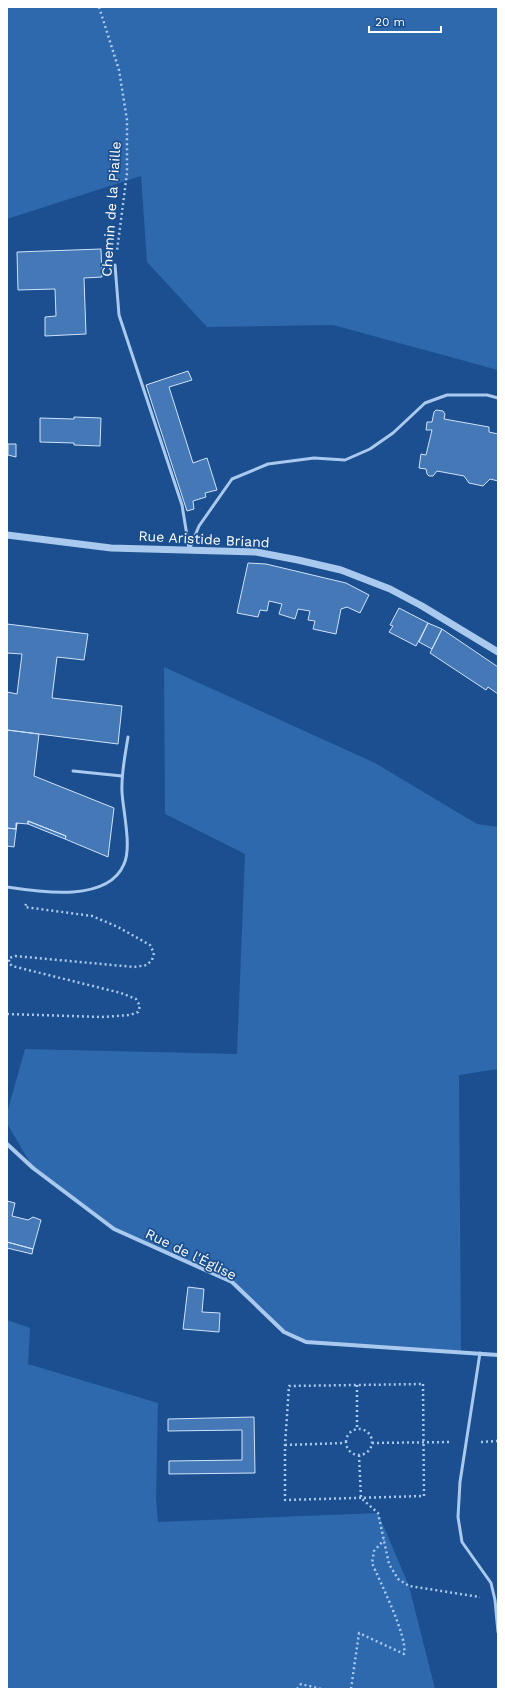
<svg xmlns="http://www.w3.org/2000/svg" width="505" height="1696" font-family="'Work Sans',sans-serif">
<rect width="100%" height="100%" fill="#1b4f8f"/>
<path fill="#2e69ad" d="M7,7H498V370L333,325L207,327L147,262L141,176L7,219Z
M164,667L375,763L477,824L498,827V1069L459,1075L461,1352L306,1342L284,1332L232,1282L114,1229L33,1168L8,1125L7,1113L25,1049L237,1054L245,854L165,814Z
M7,1320L30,1328L28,1364L158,1403L156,1498L158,1522L378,1513L409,1586L435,1689H7Z"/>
<path fill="#4478b7" stroke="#cfe3fa" d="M101,249L102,277L84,278L86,334L45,336V317L56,316L55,289L18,290L17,252Z
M188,371L192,380L169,387L193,463L207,458L217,490L205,493L206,497L193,501L194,509L187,511L146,385Z
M436,410L443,411L445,414L444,419L489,427V432L498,434V481L490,479L483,486L469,483L464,476L437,471L433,476H429L427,474L426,469L419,468L421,454L426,455L432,430H426L427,422H432L434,412Z
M74,417L101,418L100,446L74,445V443L40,442V418L74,419Z
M8,444H16V457L8,455Z
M248,563L266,564L346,583L369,595L360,613L347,607L341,609L336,634L313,629L315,621L308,620L310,611L298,609L295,619L279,614L282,604L269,601L267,611L260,610L258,617L237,613Z
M399,608L428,623L416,646L389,632L393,626L390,625Z
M428,623L442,629L432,649L419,642Z
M7,624L88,634L84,660L57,657L52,698L122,706L118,744L7,730V692L17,694L22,654L7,653Z
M442,629L498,667V694L488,687L486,690L430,653Z
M7,730L39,734L34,776L114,808L108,857L65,839L66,836L28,821V824L16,823V829L7,828Z
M28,821L66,836L65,839L28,824Z
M17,823L14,847L7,846V828L16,829Z
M7,1201L15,1203L12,1216L28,1220L33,1217L41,1220L33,1249L7,1242Z
M7,1242L33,1249L32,1254L7,1248Z
M188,1287L204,1289L202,1312L220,1313L219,1332L183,1329Z
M254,1417L255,1473L169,1474V1461L242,1460V1430L168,1431V1419Z"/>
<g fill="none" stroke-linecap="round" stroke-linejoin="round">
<path stroke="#a9c9ee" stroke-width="2.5" stroke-dasharray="2 3" stroke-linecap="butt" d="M99,7L119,70L127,120V173L117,251
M7,1014L102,1017L130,1015L138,1012L140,1006L136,999L121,993L12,966L9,963V958L15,956L134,967L147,965L152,960L154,953L150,945L118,927L92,916L25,907L26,904
M423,1384L424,1496L285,1500V1445L289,1386Z
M357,1385V1428
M346 1442a13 13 0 1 1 26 0a13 13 0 1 1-26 0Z
M481,1442L498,1441
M372,1443L452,1442
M285,1445L345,1443
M359,1455L361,1498L378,1513L389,1564L398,1579L409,1586L480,1597
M297,1689L301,1684L321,1689
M351,1689L359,1633L404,1654C408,1637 380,1582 372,1563L374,1551L384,1540"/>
<path stroke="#a9c9ee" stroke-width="3" d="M115,265L119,315L182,505L189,548
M189,550L199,526L232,479L268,464L314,458L345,460L370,449L393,433L425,403L447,395H487L498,398
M73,771L122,776
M7,887C40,892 108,903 124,864C132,847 123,811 122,792C121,774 125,756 128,737
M480,1353L460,1482L458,1517L462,1542L491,1583L495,1600L498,1632"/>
<path stroke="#a9c9ee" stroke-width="4" d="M7,1144L33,1168L114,1229L232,1282L284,1332L306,1342L498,1355"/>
<path stroke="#a9c9ee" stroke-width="7" d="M7,535L111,548L256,552L298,560L341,570L390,589L422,606L498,652"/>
</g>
<g text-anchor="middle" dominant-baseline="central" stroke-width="3.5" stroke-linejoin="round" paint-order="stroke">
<g font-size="14" fill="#fff" stroke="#1b4f8f">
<text transform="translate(111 209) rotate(-86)">Chemin de la Piaille</text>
<text transform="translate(204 539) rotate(3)">Rue Aristide Briand</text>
<text transform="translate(191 1254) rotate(26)">Rue de l'Église</text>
</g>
</g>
<rect width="505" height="1696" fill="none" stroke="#ffffff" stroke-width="16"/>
<path d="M369 26v6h72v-6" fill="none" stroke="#ffffff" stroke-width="2"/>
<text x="375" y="26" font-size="12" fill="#ffffff" stroke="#1b4f8f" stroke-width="3" paint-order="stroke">20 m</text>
</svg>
